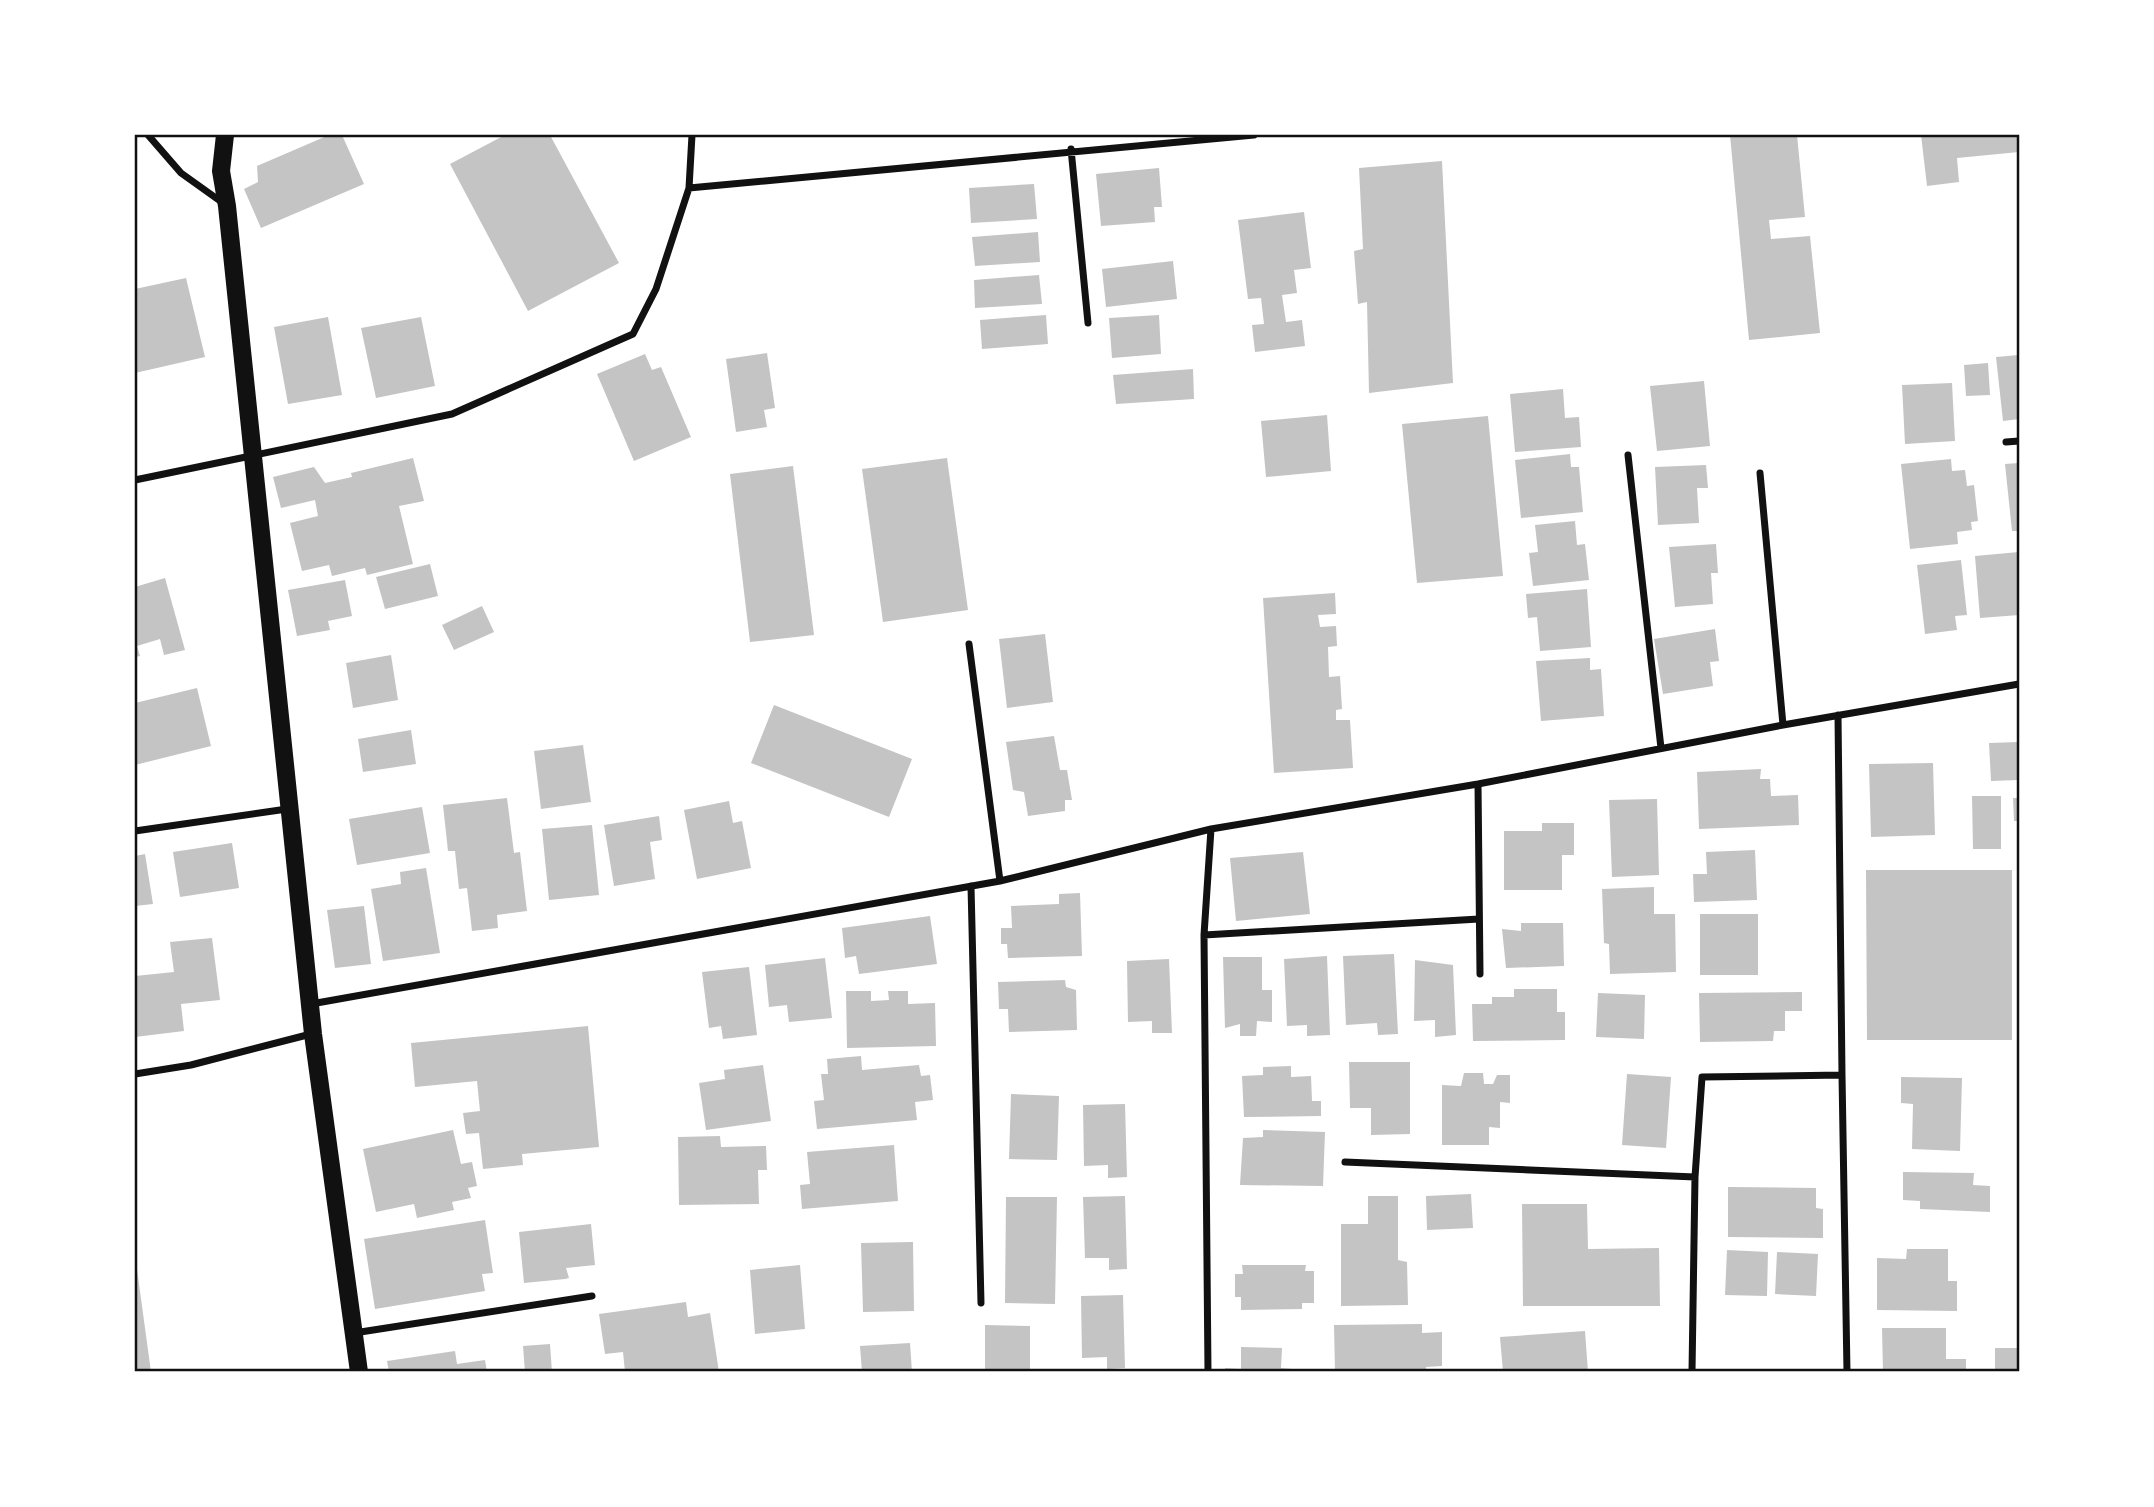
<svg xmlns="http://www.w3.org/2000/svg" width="2154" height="1507" font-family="'DM Sans',sans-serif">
<rect width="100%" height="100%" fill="#fff"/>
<path fill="#c4c4c4" d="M329,135H342L364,184L261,228L244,189L258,182L257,166Z
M505,135H550L619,263L528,311L450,164Z
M1730,135H1797L1805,217L1769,220L1771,239L1810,236L1820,333L1749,340Z
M1921,135H2019V152L1957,158L1959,182L1927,186Z
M1442,161L1453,383L1369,393L1367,302L1358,304L1354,251L1363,249L1359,168Z
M1159,168L1162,207H1154L1155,222L1101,226L1096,174Z
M1034,184L1037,219L971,223L969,188Z
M1304,212L1311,268L1294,270L1297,293L1282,295L1286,322L1302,320L1305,346L1255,352L1252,325L1264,324L1261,298L1248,299L1238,220Z
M1038,232L1040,262L975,266L972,237Z
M1173,261L1177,299L1106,307L1102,269Z
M1039,275L1042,304L975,308L974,280Z
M186,278L205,357L135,373V289Z
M1046,315L1048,344L982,349L980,320Z
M1159,315L1161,354L1112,358L1109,318Z
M328,317L342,395L288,404L274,327Z
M421,317L435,386L376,398L361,328Z
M767,353L775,408L764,410L767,427L736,432L726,359Z
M645,354L652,370L661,367L691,437L634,461L597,374Z
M2019,355V419L2003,421L1996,357Z
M1988,363L1990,395L1966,396L1964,365Z
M1193,369L1194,399L1116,404L1113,375Z
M1704,381L1710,446L1657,451L1650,386Z
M1952,383L1955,441L1905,444L1902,385Z
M1563,389L1565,418L1579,417L1581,447L1515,452L1510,394Z
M1327,415L1331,471L1266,477L1261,421Z
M1488,416L1503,576L1417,583L1402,424Z
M1570,454L1571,467H1579L1583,512L1521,518L1515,460Z
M413,458L424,501L399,506L413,564L367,575L365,568L332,576L329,565L302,571L290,523L318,516L315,500L281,508L273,477L314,467L325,483L352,477L351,473Z
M947,458L968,610L883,622L862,469Z
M1951,459L1952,471L1965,470L1967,486L1974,485L1978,521L1971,522L1972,530L1957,532L1958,544L1910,549L1901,464Z
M2019,463V531H2012L2005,464Z
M1706,465L1708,488H1697L1699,523L1658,525L1655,467Z
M793,466L814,635L750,642L730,474Z
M1575,521L1577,545L1585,544L1589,580L1533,586L1529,553L1538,552L1535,525Z
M1716,544L1718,573H1711L1713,604L1675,607L1669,547Z
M2019,552V615L1980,618L1975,556Z
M1961,560L1967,615L1955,616L1957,630L1925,634L1917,565Z
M430,564L438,596L385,609L376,577Z
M165,578L185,650L164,655L160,639L137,646L140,656L135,657V587Z
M345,580L352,616L328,621L330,630L297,636L288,590Z
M1587,589L1591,647L1540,651L1537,617L1528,618L1526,594Z
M1335,593L1336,614L1318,615L1320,627L1336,626L1337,646L1328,647L1329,677L1340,676L1342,709L1336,710V720H1350L1353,768L1274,773L1263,598Z
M482,606L494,632L454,650L442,625Z
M1715,629L1719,661L1710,662L1713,686L1663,694L1654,639Z
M1045,634L1053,702L1007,708L999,639Z
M391,655L398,700L353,708L346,663Z
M1590,658V670L1601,669L1604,716L1541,721L1536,661Z
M197,688L211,746L135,765V703Z
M774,705L912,759L889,817L751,763Z
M411,730L416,764L363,772L358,739Z
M1054,736L1060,770H1067L1072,800H1065V811L1028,816L1024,792L1013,790L1006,742Z
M2019,742V780L1991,781L1989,743Z
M583,745L591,802L541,809L534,751Z
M1933,763L1935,835L1871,837L1869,764Z
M1761,769L1760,779H1770L1771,796L1798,795L1799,825L1699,829L1697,772Z
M1972,796H2001V849H1973Z
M507,798L514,853L520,852L527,911L497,915L498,928L472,931L467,888L459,889L455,851H448L443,805Z
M2013,798H2019V821H2014Z
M1657,799L1659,875L1612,877L1609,800Z
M729,801L733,823L742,821L751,868L697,879L684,810Z
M422,807L430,853L357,865L349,819Z
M659,816L662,840L650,842L655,879L614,886L604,825Z
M1542,823H1574V855H1562V890H1504V831H1542Z
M592,825L599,895L549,900L542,829Z
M232,843L239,888L180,897L173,852Z
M1755,850L1757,900L1694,902L1693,874H1707L1706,852Z
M1303,852L1310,914L1236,921L1230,858Z
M145,854L153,904L135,906V856Z
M426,868L440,953L383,961L371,889L401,884L400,872Z
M1866,870H2012V1040H1867Z
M1654,887V914H1675L1676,972L1610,974L1609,944L1604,943L1602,889Z
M1080,893L1082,956L1008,958L1007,944H1001V928H1012L1011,906L1059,904V894Z
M364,906L371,964L335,968L327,910Z
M1700,914H1758V975H1700Z
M930,916L937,964L859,974L856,956L845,958L842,928Z
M1521,923H1563L1564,966L1506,968L1502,929L1521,931Z
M212,938L220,1000L181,1004L184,1031L135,1037V976L174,972L170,942Z
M1394,954L1398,1034L1378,1035L1377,1023L1346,1025L1343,956Z
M1327,956L1330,1035L1307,1036V1025L1287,1026L1284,959Z
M1223,957H1262V990H1272V1022L1257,1021L1256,1036H1240V1024L1225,1028Z
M825,958L832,1018L789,1022L787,1005L769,1007L765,965Z
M1169,959L1172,1033H1152V1021L1128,1022L1127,961Z
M1415,960L1453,965L1456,1035L1435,1037V1020L1414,1021Z
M749,967L757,1035L723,1039L721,1026L709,1028L702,972Z
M1065,980L1066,987L1076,990L1077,1030L1009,1032L1008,1009H999L998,982Z
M1514,989H1557V1012H1565V1040L1473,1041L1472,1004H1492V997H1514Z
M846,991H871V1001L889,1000L888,991H908V1004L935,1003L936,1046L847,1048Z
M1802,992V1011H1785V1031H1774L1773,1041L1700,1042L1699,993Z
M1598,993L1645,995L1644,1039L1596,1037Z
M588,1026L599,1147L522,1154L523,1165L483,1169L479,1133L466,1134L463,1113L480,1111L477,1081L415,1087L411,1043Z
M861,1056L862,1070L919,1065L921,1076L930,1075L933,1100L915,1102L917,1120L817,1129L814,1101L824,1100L821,1074H828L827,1059Z
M1349,1062H1410V1134L1371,1135V1108H1350Z
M763,1065L771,1121L706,1130L699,1083L725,1079L724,1070Z
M1291,1066V1077L1311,1076L1312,1101H1321V1116L1244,1117L1242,1076L1263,1075V1067Z
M1464,1073H1483L1484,1084H1493L1497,1075H1510V1103L1500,1102V1128L1489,1127V1145H1442V1085L1461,1086Z
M1627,1074L1671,1077L1666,1148L1622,1145Z
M1901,1077L1962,1078L1960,1151L1912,1149L1913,1104L1901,1103Z
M1011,1094L1059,1096L1057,1160L1009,1159Z
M1125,1104L1127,1177L1108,1178V1165L1084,1166L1083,1105Z
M453,1130L461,1164L472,1162L477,1186L468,1188L471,1198L452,1202L454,1210L417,1218L414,1204L376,1212L363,1149Z
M1263,1130L1325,1132L1323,1186L1240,1185L1243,1138L1263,1137Z
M720,1136L721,1147L766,1146L767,1170H758L759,1204L679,1205L678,1137Z
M894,1145L898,1201L802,1209L800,1185L810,1184L807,1152Z
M1903,1172L1974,1173L1973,1185L1990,1186V1212L1920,1209V1201L1903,1200Z
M1728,1187L1816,1188V1208L1823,1209V1238L1728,1237Z
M1471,1194L1473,1228L1427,1230L1426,1196Z
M1125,1196L1127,1269L1109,1270V1258H1085L1083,1197Z
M1368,1196H1398V1260L1407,1262L1408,1305L1341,1306V1224H1368Z
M1006,1197H1057L1055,1304L1005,1303Z
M1522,1204H1587L1588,1249L1659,1248L1660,1306H1523Z
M485,1220L493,1273L482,1274L485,1291L375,1309L364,1239Z
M591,1224L595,1265L566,1268L569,1278L565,1279L524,1283L519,1232Z
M913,1242L914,1311L863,1312L861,1243Z
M1907,1249H1948V1281H1957V1311L1877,1310V1258L1906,1259Z
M1727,1250L1768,1252L1767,1296L1725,1295Z
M1777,1252L1818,1254L1816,1296L1775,1294Z
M135,1262H136L151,1372H135Z
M800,1265L805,1329L755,1334L750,1270Z
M1242,1265H1306L1305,1271H1314V1303H1302V1309L1241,1310V1297H1235V1274H1243Z
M1123,1295L1125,1368L1107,1369V1357L1082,1358L1081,1296Z
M686,1302L688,1317L710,1313L719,1372H625L623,1352L605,1354L599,1314Z
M1422,1324V1333L1442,1332V1366L1426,1367V1372H1335L1334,1325Z
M985,1325L1030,1326V1372H985Z
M1882,1328H1946V1359H1966V1372H1883Z
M1585,1331L1588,1372H1503L1500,1337Z
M910,1343L912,1372H862L860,1346Z
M550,1344L552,1372H525L523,1346Z
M1241,1347L1282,1348L1281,1368L1292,1369V1372H1225V1368L1241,1369Z
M1995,1348H2019V1372H1995Z
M455,1351L457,1364L485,1360L487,1372H389L387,1361Z"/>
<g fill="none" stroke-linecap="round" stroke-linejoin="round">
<path stroke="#111" stroke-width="7" d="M148,135L181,173L223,203
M692,135L689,188L1254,135
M1071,149L1088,323
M2006,442L2019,441
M1628,455L1661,748
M1760,473L1783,725
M135,480L452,414L633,334L656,289L689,188
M969,644L1000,881
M1838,715L1842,1075
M1478,784L1480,974
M135,831L287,809
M971,886L981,1303
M1204,935L1479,919
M311,1004L1000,881L1211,829L1478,784L1783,725L2019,684
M135,1074L191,1065L311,1034
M1345,1162L1695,1177
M354,1333L592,1296
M1208,1372L1204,935L1211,829
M1692,1372L1695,1177L1702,1077L1842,1075L1847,1372"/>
<path stroke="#111" stroke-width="18" d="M225,135L221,171L227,206L313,1034L359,1372"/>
</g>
<rect width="2154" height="1507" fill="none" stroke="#ffffff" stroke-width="273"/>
<rect x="136" y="136" width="1882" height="1234" fill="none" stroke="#111" stroke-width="2.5"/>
</svg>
